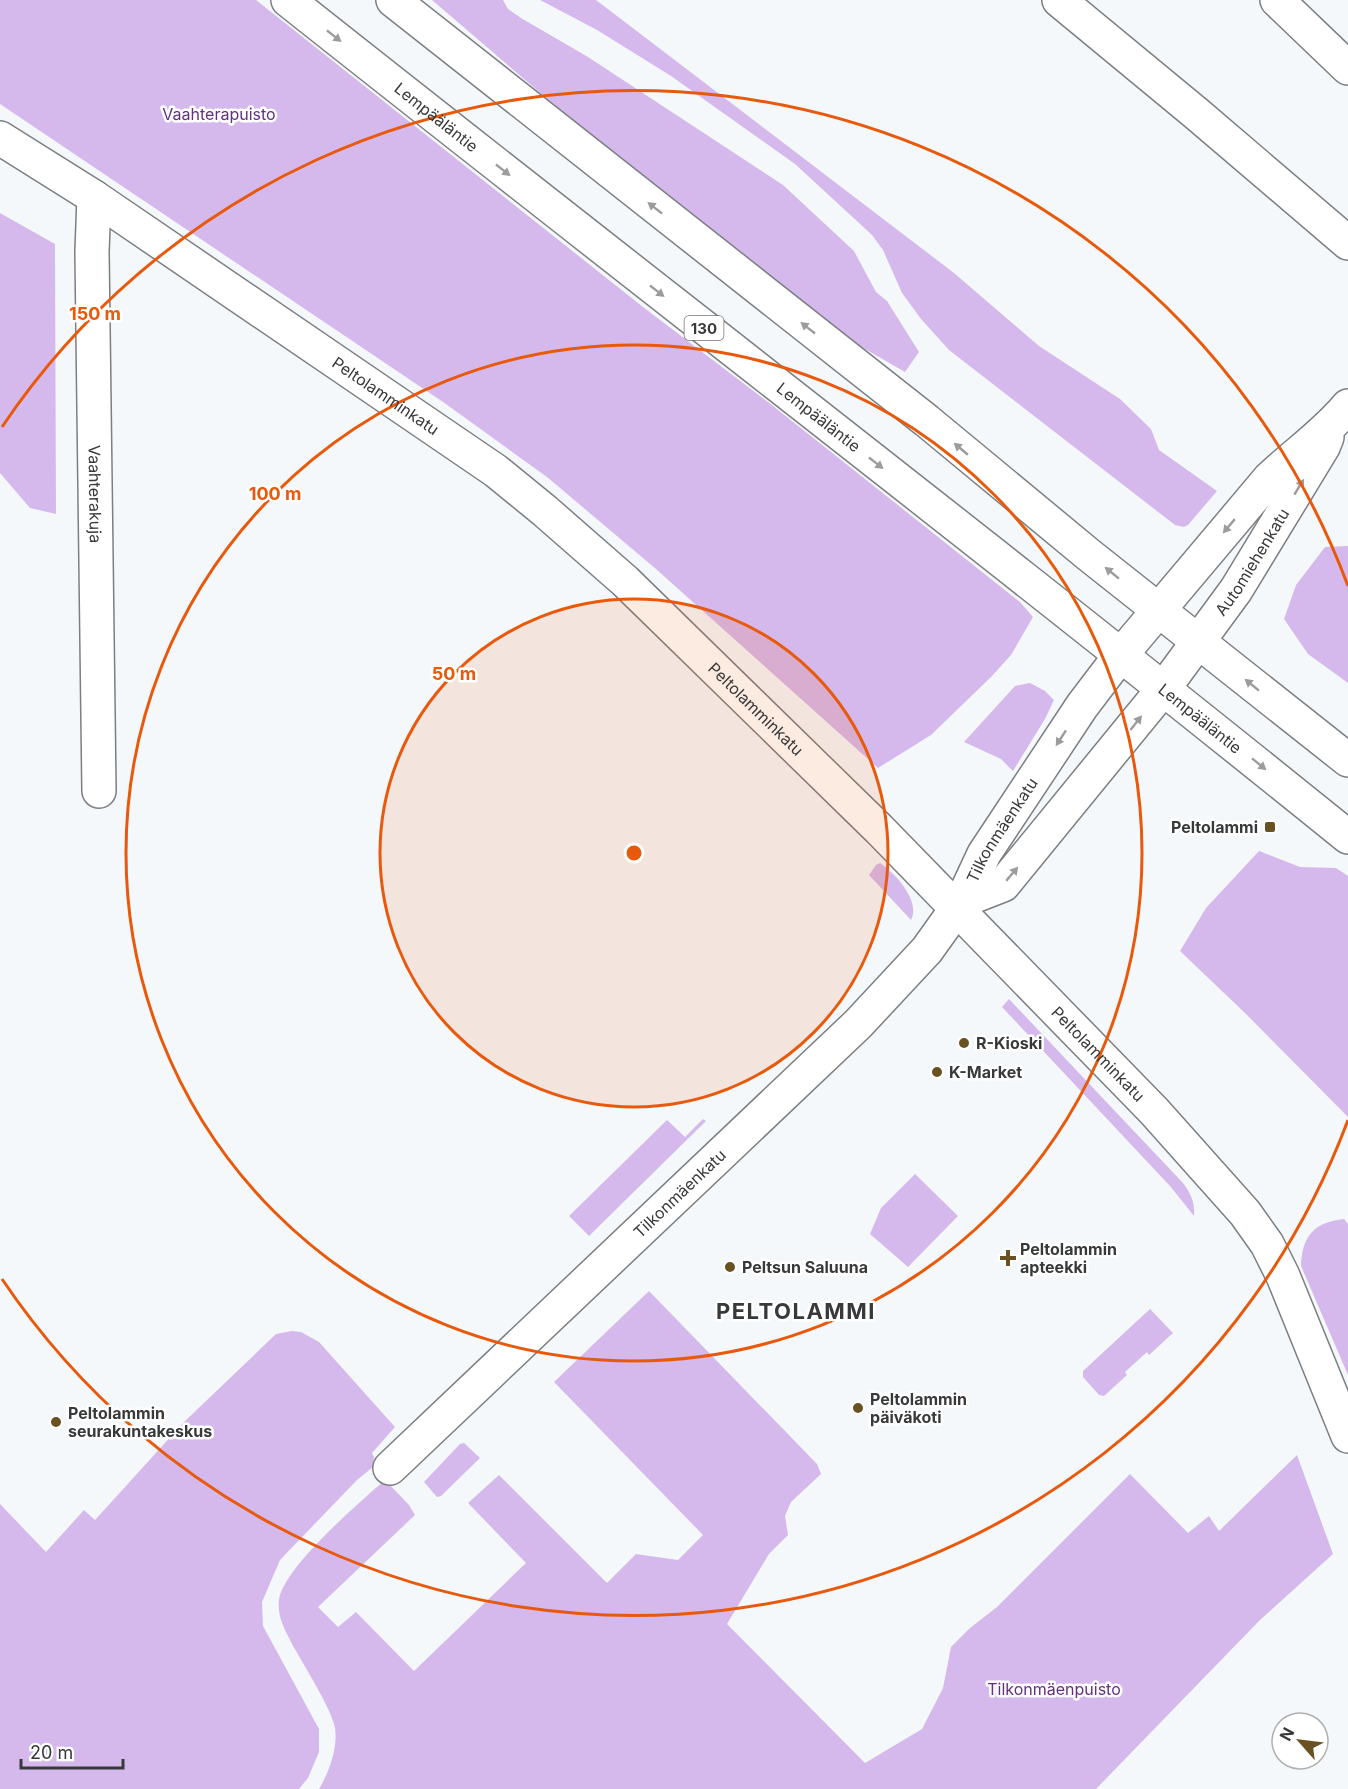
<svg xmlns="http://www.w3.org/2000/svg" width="1348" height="1789" font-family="Inter,sans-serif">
<rect width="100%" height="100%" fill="#f5f8fb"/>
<path fill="#d6b9ec" d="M0,0H256L643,307L768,402L1020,602L1033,617L1011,655L991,677L931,735L878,768L656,569L547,477L443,402L0,104Z
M432,0H503L508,9L521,18L588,57L783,185L854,251L876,292L887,301L919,352L905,372L839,334L545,97Z
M540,0H596L954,273L1039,346L1120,399L1151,429L1159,450L1217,491L1188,525L1184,527L1175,525L949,350L921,319L902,293L883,250L872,235L795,164L671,76L597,30Z
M0,213L55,244L56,514L30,508L0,473Z
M1348,546V683L1308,654L1284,619L1296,585L1325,547Z
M1030,683L1045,691L1054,700L1045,719L1013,771L1001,759L964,742L1015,686Z
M1259,851L1300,867L1336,868L1348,876V1117L1245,1013L1180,951L1206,908Z
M880,863C895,873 921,901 911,920L869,875L876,865Z
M1009,999L1183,1183C1191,1194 1195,1202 1194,1216L1170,1186L1002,1007Z
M703,1119L706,1121L589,1236L569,1216L667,1120L685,1137Z
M915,1174L958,1216L908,1267L870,1234L881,1208Z
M1344,1219L1348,1224V1375L1301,1266C1302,1236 1314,1222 1344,1219Z
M649,1291L817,1464L821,1474L791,1502L785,1516L788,1535L769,1554L727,1624L865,1763L922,1729L943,1688L951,1647L970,1628L997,1607L1130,1474L1188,1533L1209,1516L1219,1531L1297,1455L1333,1554L1260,1620L1096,1789H319C329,1772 338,1748 335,1728C332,1709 301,1661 291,1642C284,1628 277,1616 279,1599C286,1565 358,1504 385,1480L409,1505L415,1515L318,1607L338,1627L356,1612L414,1671L526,1563L468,1503L499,1475L607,1583L636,1554L678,1560L703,1535L554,1382Z
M1150,1309L1173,1333L1149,1355L1147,1352L1125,1372L1127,1375L1104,1396L1099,1395L1083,1377V1371Z
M292,1331L301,1332L319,1342L395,1427L372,1453L374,1457L373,1467L357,1480L280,1560L262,1602L263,1626L319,1729V1752L308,1778L299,1789H0V1504L46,1552L84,1510L95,1520L184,1422L276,1334Z
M464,1443L480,1458L441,1496L437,1497L424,1482L460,1444Z"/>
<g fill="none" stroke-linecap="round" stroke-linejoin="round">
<defs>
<g id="minor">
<path d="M1059,0L1197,114L1348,243"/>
<path d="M1277,0L1348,68"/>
<path id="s1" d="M0,138L94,197L496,471L545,511L625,581L879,829L1154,1111L1245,1213L1267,1244L1283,1276L1348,1436"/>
<path id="s2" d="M94,197L92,252L99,791"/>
<path d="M962,901L1003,885L1164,688"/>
<path id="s3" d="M390,1468L858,1024L927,950L962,901L984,854L1082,706L1120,656"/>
</g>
<g id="major">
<path id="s4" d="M288,0C641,280 998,554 1348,837"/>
<path d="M393,0L927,421L1089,555L1348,760"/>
<path d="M1120,656L1269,479C1295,454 1325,434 1348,406"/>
<path id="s5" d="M1164,688L1236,590L1323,447L1327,437"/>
</g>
</defs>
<use href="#minor" stroke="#7c7f81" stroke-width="36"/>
<use href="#major" stroke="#7c7f81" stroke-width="36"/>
<use href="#minor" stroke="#fff" stroke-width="33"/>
<use href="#major" stroke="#fff" stroke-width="33"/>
</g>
<defs><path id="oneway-solid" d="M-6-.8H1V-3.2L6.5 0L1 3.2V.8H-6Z" transform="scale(1.5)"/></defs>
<g fill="#9c9c9c">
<use href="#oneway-solid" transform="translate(334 36) rotate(38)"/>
<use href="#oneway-solid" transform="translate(503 170) rotate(38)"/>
<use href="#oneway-solid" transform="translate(655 208) rotate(-142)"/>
<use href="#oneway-solid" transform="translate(657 291) rotate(38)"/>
<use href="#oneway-solid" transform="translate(808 328) rotate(-142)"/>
<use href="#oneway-solid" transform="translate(961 449) rotate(-140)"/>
<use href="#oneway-solid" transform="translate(876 463) rotate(38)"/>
<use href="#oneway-solid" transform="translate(1299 487) rotate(-59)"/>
<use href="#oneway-solid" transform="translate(1229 526) rotate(130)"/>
<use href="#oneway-solid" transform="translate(1112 573) rotate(-141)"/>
<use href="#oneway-solid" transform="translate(1252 685) rotate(-141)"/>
<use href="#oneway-solid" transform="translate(1136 723) rotate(-52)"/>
<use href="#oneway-solid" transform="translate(1061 738) rotate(123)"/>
<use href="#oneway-solid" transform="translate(1259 764) rotate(39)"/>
<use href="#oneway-solid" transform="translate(1012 874) rotate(-50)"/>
</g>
<circle cx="634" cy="853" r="254" fill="#e8590c" fill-opacity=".12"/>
<g fill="none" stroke="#e8590c" stroke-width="3">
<circle cx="634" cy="853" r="254"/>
<circle cx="634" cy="853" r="508"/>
<path d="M1348 1120A762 762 0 0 1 2 1279M2 427A762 762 0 0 1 1348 586"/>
</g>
<g fill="#6a5122" stroke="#fff" stroke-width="2">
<rect x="1264" y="821" width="12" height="12" rx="3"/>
<circle cx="964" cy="1043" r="6"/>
<circle cx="937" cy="1072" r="6"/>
<path d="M1005 1249h6v6h6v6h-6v6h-6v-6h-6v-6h6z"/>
<circle cx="730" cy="1267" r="6"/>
<circle cx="858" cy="1408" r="6"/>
<circle cx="56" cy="1422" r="6"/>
</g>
<g text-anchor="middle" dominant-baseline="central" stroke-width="5" stroke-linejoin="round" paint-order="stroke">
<rect fill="#fff" stroke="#747475" stroke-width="1.5" x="684.5" y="316" width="39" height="24" rx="4.5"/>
<g font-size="15" font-weight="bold" fill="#38393a">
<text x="704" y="328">130</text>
</g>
<g font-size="16" fill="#633080" stroke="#fff">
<text x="219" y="114">Vaahterapuisto</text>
<text x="1054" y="1689">Tilkonmäenpuisto</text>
</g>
<g font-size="16" fill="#38393a" stroke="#fff">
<text stroke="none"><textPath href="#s4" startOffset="189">Lempääläntie</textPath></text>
<text stroke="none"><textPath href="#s1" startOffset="464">Peltolamminkatu</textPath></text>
<text stroke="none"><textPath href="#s4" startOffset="675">Lempääläntie</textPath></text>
<text stroke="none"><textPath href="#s2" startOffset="297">Vaahterakuja</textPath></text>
<text stroke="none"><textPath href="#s5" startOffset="154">Automiehenkatu</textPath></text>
<text stroke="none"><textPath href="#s1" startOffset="950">Peltolamminkatu</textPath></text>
<text stroke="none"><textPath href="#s4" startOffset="1161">Lempääläntie</textPath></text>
<text stroke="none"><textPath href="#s3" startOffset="888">Tilkonmäenkatu</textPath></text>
<text stroke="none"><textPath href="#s1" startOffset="1436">Peltolamminkatu</textPath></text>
<text stroke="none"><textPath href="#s3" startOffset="399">Tilkonmäenkatu</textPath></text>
</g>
<g font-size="16" font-weight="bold" fill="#38393a" stroke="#fff" text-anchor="start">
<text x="1258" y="827" text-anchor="end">Peltolammi</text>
<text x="976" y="1043">R-Kioski</text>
<text x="949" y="1072">K-Market</text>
<text x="1020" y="1249">Peltolammin<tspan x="1020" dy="18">apteekki</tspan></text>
<text x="742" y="1267">Peltsun Saluuna</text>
<text x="870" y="1399">Peltolammin<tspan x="870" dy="18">päiväkoti</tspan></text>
<text x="68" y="1413">Peltolammin<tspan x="68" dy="18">seurakuntakeskus</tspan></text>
</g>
<g font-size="22" font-weight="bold" letter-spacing="1.5" fill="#38393a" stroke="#fff">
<text x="796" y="1311">PELTOLAMMI</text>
</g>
</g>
<circle cx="634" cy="853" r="9" fill="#e8590c" stroke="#fff" stroke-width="3"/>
<g font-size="18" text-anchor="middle" font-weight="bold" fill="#e8590c" stroke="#fff" stroke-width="5" stroke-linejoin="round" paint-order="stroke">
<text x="95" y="320">150 m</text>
<text x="275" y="500">100 m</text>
<text x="454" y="680">50 m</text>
</g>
<g transform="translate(1300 1741) rotate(298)"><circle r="28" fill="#ffffff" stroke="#afb0b0" stroke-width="1.5"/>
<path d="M0-4.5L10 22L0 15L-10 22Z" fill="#6a5122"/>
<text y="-9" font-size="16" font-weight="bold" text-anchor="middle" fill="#38393a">N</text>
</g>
<path d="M21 1759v9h102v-9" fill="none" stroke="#38393a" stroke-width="3"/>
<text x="30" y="1759" font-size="18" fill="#38393a" stroke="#ffffff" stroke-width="4.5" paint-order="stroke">20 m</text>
</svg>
